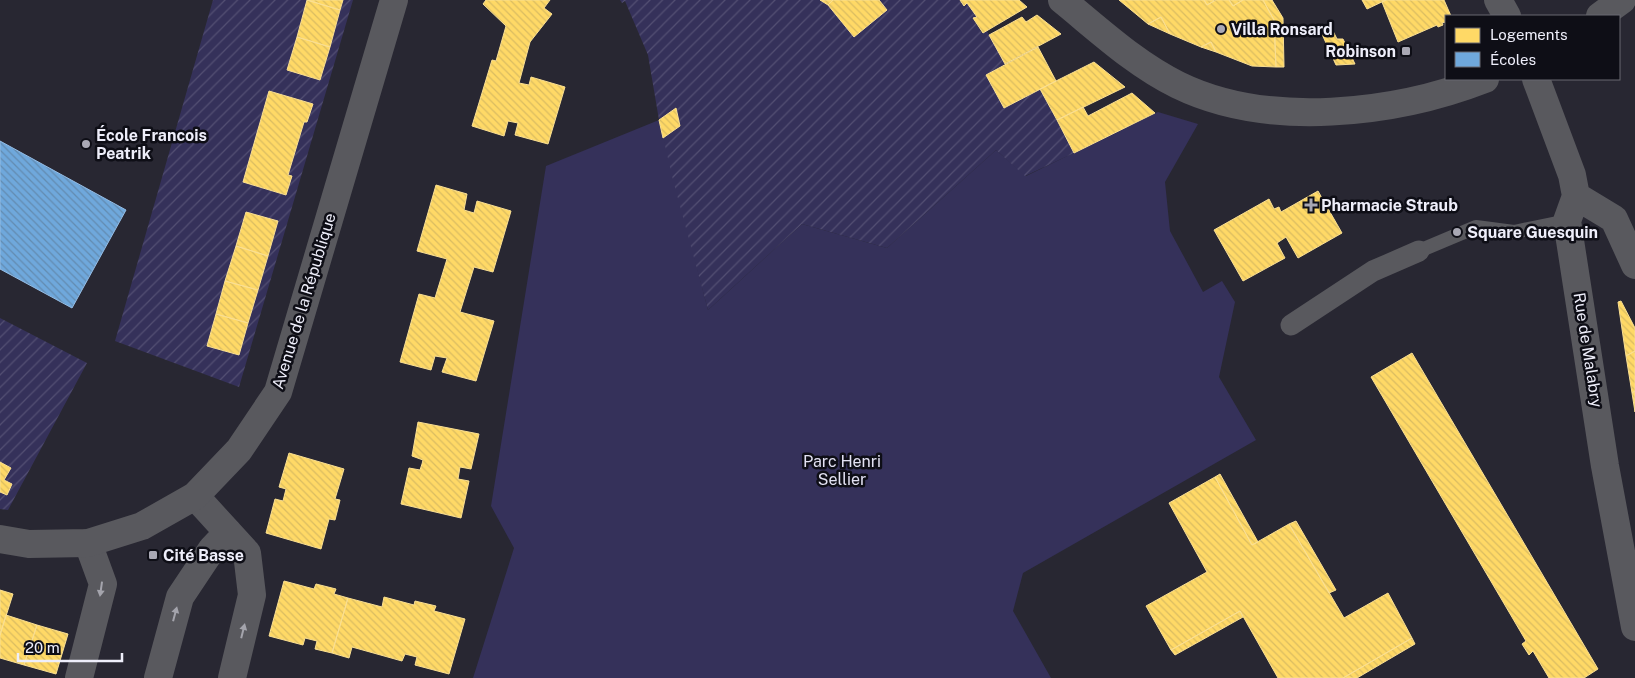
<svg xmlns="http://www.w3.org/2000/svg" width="1635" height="678" font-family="'Public Sans',sans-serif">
<defs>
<pattern id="garden-furrows" width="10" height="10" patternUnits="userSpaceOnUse" patternTransform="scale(1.25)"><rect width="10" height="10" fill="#35315a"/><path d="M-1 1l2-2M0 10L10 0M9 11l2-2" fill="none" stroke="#534f73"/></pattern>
<pattern id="homes-back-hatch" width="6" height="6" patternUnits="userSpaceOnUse" patternTransform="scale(1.25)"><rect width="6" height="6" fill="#ffd966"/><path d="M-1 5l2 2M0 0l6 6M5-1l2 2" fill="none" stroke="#dabc61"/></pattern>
<pattern id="schools-back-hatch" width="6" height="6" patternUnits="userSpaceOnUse" patternTransform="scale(1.25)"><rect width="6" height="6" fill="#6fa8dc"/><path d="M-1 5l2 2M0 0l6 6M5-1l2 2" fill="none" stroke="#638bb0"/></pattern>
</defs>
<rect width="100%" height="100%" fill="#282732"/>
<path fill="#35315a" d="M1158,112L1198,124L1165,182L1170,231L1203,292L1222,281L1235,302L1219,377L1256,440L1023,573L1013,611L1051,678H473L514,548L491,506L546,166L659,120L708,310L802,224L887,248L996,150L1026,176Z"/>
<path fill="url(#garden-furrows)" d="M213,0H353L239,387L115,341Z
M620,0H960L964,6L967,3L977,17L973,19L982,33L987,31L1005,64L986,75L1004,108L1040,89L1074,153L1025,176L996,150L887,248L802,224L708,310L673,180L659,120L648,55L625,1L622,3Z
M0,318L87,363L8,510L0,509Z"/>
<path fill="url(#homes-back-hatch)" stroke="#fadf92" d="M307,0H343L340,10Z
M307,0L340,10L330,47L297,37Z
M486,0H550L544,8L552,14L530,42L519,83L529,85L531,77L565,87L548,144L515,135L518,123L508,121L504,136L472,126L492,60L496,61L506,26L483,4Z
M820,0H833L828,5Z
M833,0H879L887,10L854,37L828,5Z
M960,0H1019L1027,7L983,33L973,18L977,17L967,3L964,6Z
M1119,0H1204L1207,5L1216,0H1229L1233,6L1243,0H1263L1274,20L1276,67L1252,66L1216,52L1211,42L1201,47L1170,34L1161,17L1148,24Z
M1204,0H1214V1L1207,5Z
M1229,0H1243L1233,6Z
M1263,0H1272L1283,18L1284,67H1276L1274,20Z
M1362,0H1386L1367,9Z
M1386,0H1444L1451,16H1446V22L1442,23L1443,25L1438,27L1437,25L1398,42L1382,2Z
M1037,15L1061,34L1005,64L989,35L1022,17L1026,22Z
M1161,17L1170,34L1148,24Z
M1331,27L1337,39H1343L1355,64L1336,65L1321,32Z
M297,37L330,47L320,80L287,70Z
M1211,42L1216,52L1201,47Z
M1038,47L1056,81L1004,108L986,75Z
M1094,62L1125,87L1057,120L1040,89Z
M269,91L313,104L307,122H304L288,175L292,176L286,195L243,182Z
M1132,93L1155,113L1074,153L1057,120L1083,107L1088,116Z
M676,108L680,126L663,138L659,120Z
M436,185L467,194L464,210L474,213L477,201L511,211L493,272L474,267L460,312L494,321L476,381L442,372L447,358L435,356L431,370L400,362L419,294L435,298L447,259L417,251Z
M1318,191L1342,233L1298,258L1286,237L1277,243L1285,258L1243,281L1214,230L1269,199L1274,209L1279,207L1281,212Z
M246,212L278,221L268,256L236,246Z
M236,246L268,256L258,290L225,281Z
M225,281L258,290L248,323L216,314Z
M1621,301L1635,328V351L1626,356L1618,302Z
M216,314L248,323L239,355L207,346Z
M1635,351V391L1632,393L1626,356Z
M1412,353L1598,669L1584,678H1549L1533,651L1529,655L1522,644L1526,641L1371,377Z
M1635,391V412L1632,393Z
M418,422L479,434L471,469L460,467L458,479L469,481L461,518L401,504L409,468L420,470L422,464L423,460L412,456Z
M289,453L344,469L335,499L340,500L335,520L329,519L321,549L266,533L275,499L283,501L286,489L279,487Z
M0,462L11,468L4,480L12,484L7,495L0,492Z
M1220,474L1258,542L1252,545L1215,477Z
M1215,477L1252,545L1289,524L1344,618L1388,593L1412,638L1343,678H1278L1240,611L1171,650L1146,606L1207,572L1169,503Z
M1296,521L1336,590L1329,593L1289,524Z
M284,581L314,589L316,584L336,589L334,594L348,598L332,653L315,649L317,641L305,638L303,645L269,636Z
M0,590L13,594L0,635Z
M384,597L414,605L415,601L436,606L434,611L465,619L449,674L415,665L417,657L405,654L402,661L352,647L349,658L332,653L348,598L382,607Z
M1240,611L1243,617L1175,655L1171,650Z
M6,615L37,625L24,665L0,658V635Z
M37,625L68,634L56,674L24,665Z
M1412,638L1415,644L1357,678H1343Z"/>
<path fill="url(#schools-back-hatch)" stroke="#95bde5" d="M0,141L126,210L72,308L0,269Z"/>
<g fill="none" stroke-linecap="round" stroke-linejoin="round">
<path stroke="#59595e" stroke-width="14" d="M1419,251L1476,227L1514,232L1567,221"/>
<path stroke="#59595e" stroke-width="21" d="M1291,325L1373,271L1419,251"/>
<path stroke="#59595e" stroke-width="28" d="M1498,0L1507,16
M1536,79L1572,175L1576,196L1567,221L1605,466L1635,627
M1576,196L1614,219L1635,265
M195,496L247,553L252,595L232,678
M79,678L103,584L88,543
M158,678L180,597L212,549L228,532"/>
<path stroke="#59595e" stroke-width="28" d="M1062,0C1099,30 1135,64 1178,85C1268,129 1395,114 1485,79
M1600,16L1622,0
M0,539L29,544L88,543L142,526L195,496L239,450L278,392L394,0"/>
</g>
<defs><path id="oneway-solid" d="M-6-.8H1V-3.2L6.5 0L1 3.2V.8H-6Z" transform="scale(1.25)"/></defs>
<g fill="#a4a4ac">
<use href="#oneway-solid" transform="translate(101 589) rotate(98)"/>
<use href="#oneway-solid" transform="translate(175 614) rotate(-75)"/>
<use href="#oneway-solid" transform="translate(243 631) rotate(-76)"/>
</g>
<g fill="#a9a8b4" stroke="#0e0e16" stroke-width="2">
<circle cx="1221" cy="29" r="5"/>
<rect x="1401" y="46" width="10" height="10" rx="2.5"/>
<circle cx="86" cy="144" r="5"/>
<path d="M1308.5 197.5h5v5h5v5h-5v5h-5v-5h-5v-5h5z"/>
<circle cx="1457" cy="232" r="5"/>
<rect x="148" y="550" width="10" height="10" rx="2.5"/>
</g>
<g text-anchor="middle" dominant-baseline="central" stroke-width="5" stroke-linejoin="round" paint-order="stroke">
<g font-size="16" font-weight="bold" fill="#eeeefa" stroke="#0e0e16" text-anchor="start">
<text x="1231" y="29">Villa Ronsard</text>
<text x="1396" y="51" text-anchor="end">Robinson</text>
<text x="96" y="135">École Francois<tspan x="96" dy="18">Peatrik</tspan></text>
<text x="1321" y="205">Pharmacie Straub</text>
<text x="1467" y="232">Square Guesquin</text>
<text x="163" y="555">Cité Basse</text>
</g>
<g font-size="16" fill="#eeeefa" stroke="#0e0e16">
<text transform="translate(304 301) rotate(-73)">Avenue de la République</text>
<text transform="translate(1588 350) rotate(81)">Rue de Malabry</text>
</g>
<g font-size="16" fill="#e3e2f3" stroke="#0e0e16">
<text x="842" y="461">Parc Henri<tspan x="842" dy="18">Sellier</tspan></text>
</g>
</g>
<rect x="1445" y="15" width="175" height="65" fill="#0e0e16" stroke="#686871"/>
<rect x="1455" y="28" width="25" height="15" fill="#ffd966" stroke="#686871"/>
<text x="1490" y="40" font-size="15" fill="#eeeefa">Logements</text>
<rect x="1455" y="52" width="25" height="15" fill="#6fa8dc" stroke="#686871"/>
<text x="1490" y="65" font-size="15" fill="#eeeefa">Écoles</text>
<path d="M18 653v8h104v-8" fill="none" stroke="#eeeefa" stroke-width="2.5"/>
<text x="25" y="653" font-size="15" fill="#eeeefa" stroke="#0e0e16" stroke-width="4" paint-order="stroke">20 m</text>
</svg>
